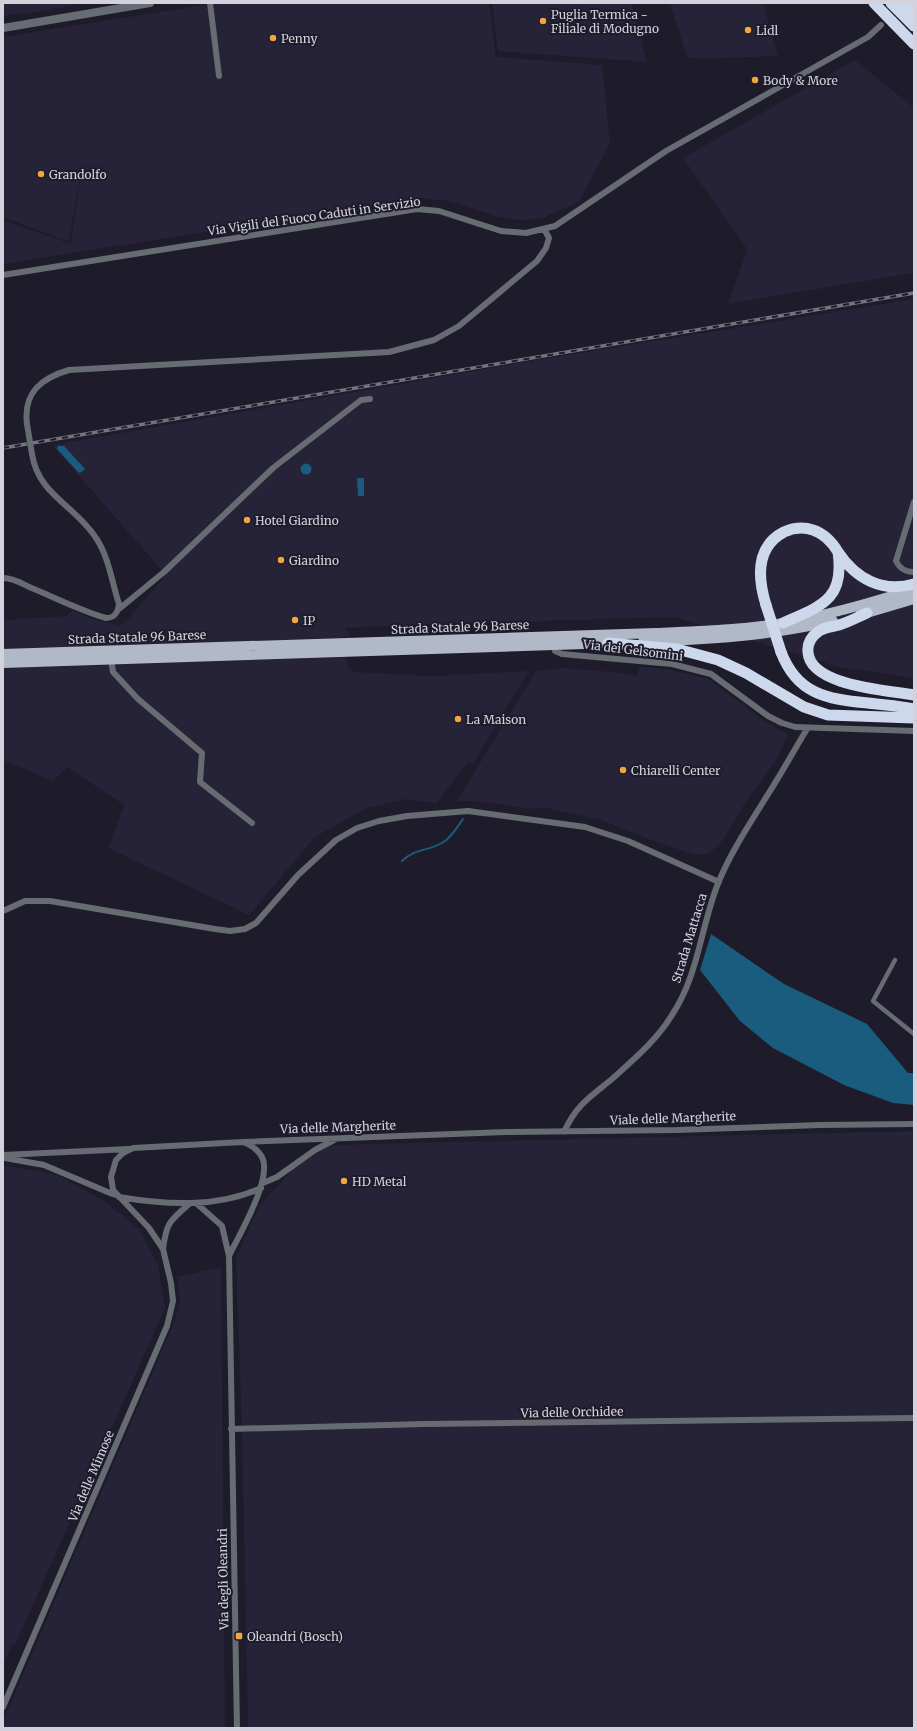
<svg xmlns="http://www.w3.org/2000/svg" width="917" height="1731" font-family="Merriweather,serif">
<rect width="100%" height="100%" fill="#1e1c2b"/>
<path fill="#262237" d="M3,3H77L76,5L18,15V13L3,16Z
M216,3H489L496,57L602,65L610,143L579,202L540,219L519,220L499,217L449,201L420,198L3,264V220L71,244L82,167L69,242L3,217V37Z
M492,3H631L647,62L498,51Z
M670,3H763L778,56L697,59L687,57Z
M855,60L914,108V273L728,304L747,249L683,158Z
M914,299V678L839,667L674,617L408,625L345,628L351,636L342,637L348,667L355,672L431,676L529,671L473,764L469,761L437,803L406,799L366,808L315,837L249,915L108,848L124,805L67,767L53,781L3,760V620L67,616L72,610L93,619L119,626L129,618L166,575L52,445L543,359Z
M639,667L667,669L708,679L766,722L788,734L777,758L762,781L745,803L723,840L712,851L706,854L695,855L654,841L601,820L546,808L534,809L475,801H457L536,671L561,668L612,672L637,676Z
M914,1131V1728H248L242,1430L236,1257L260,1205L293,1169L330,1145Z
M3,1165L58,1175L104,1201L139,1229L158,1265L165,1308L15,1645L12,1644L3,1665Z
M221,1267L225,1728H3V1721L175,1320L180,1300L177,1277Z"/>
<path fill="#1a5c7e" d="M58,446H64L85,469L80,473L78,472L57,449Z
M300.5 469a5.5 5.5 0 1 1 11 0a5.5 5.5 0 1 1-11 0Z
M357,478H364V496H358Z
M711,934L784,984L867,1024L908,1073H914V1105L893,1103L844,1085L773,1048L740,1021L700,970Z"/>
<g fill="none" stroke-linecap="round" stroke-linejoin="round">
<path stroke="#1a5c7e" stroke-width="2" d="M402,861C416,847 430,852 445,841C452,836 458,826 463,819"/>
<path stroke="#676b72" stroke-width="4.5" d="M895,960L873,1001L914,1034"/>
<path stroke="#676b72" stroke-width="6" d="M210,3L219,76
M3,275L417,209L439,211L501,231L526,233L555,226L666,151L868,37L881,25
M27,424C23,393 41,378 69,370L389,352L434,340L459,326L537,261L546,248L549,238L544,229
M914,502L896,561C900,569 905,572 914,572
M3,578C16,578 23,585 34,589C58,599 82,611 106,618C115,618 118,612 119,604C112,583 109,557 96,538C76,506 38,495 32,454
M119,609L164,572L273,468L361,400L370,399
M555,645V651L562,654L672,664L711,674L768,716L782,723L795,727L914,731
M111,659L113,672L138,699L202,753L200,782L252,823
M3,911L25,901H50L215,929L230,931L245,929L256,923L298,875L336,840L357,828L379,821L407,816L468,811L585,827L628,841L719,882
M564,1132C576,1105 590,1097 612,1079C633,1060 657,1040 672,1015C699,975 701,924 719,881C731,852 749,825 765,799C780,776 793,752 807,729
M244,1142L506,1132L677,1130L820,1125L914,1124
M3,1155L129,1149
M5,1158L44,1165L110,1193L117,1195
M263,1183L277,1177L315,1150L336,1139
M119,1197C166,1205 217,1208 261,1188
M196,1203L222,1226L229,1256L237,1728
M163,1249C167,1220 170,1222 190,1203
M231,1429L425,1424L914,1418
M3,1707L167,1326L173,1301L171,1283L163,1249L149,1228L113,1190L111,1177L116,1160L123,1153L133,1148L243,1142C251,1145 258,1150 262,1157C273,1178 239,1235 229,1256"/>
<path stroke="#676b72" stroke-width="8" d="M3,28L150,3"/>
<path stroke="#b1b9c9" stroke-width="10" d="M860,615L914,599
M643,642C707,640 770,636 833,621
M3,654L656,633C699,631 741,630 784,623C828,615 871,603 914,589
M3,663L615,643"/>
<path stroke="#ced8ec" stroke-width="11" d="M874,3L914,44
M891,3L914,26
M905,3L914,12
M766,605C758,579 755,547 784,532C793,528 804,527 813,530C825,534 832,542 838,552C856,579 882,593 914,584
M867,613C858,617 849,622 839,625C832,627 825,627 819,631C812,636 807,643 808,652C810,686 887,690 914,695
M783,623C821,606 845,600 838,552
M608,643L677,649L718,660L746,673L804,707L828,715L914,718
M781,652C797,694 826,699 868,703C883,705 899,706 914,709"/>
<defs>
<path id="rail" d="M3,448L914,293"/>
</defs>
<use href="#rail" stroke="#757380" stroke-width="3.5"/>
<use href="#rail" stroke="#1e1c2b" stroke-width="2" stroke-dasharray="6" stroke-linecap="butt"/>
<path stroke="#676b72" stroke-width="6" d="M27,424L32,454"/>
<path stroke="#ced8ec" stroke-width="11" d="M766,605L781,652"/>
</g>
<g fill="#f1a640" stroke="#1e1c2b" stroke-width="1.5">
<circle cx="543" cy="21" r="4"/>
<circle cx="748" cy="30" r="4"/>
<circle cx="273" cy="38" r="4"/>
<circle cx="755" cy="80" r="4"/>
<circle cx="41" cy="174" r="4"/>
<circle cx="247" cy="520" r="4"/>
<circle cx="281" cy="560" r="4"/>
<circle cx="295" cy="620" r="4"/>
<circle cx="458" cy="719" r="4"/>
<circle cx="623" cy="770" r="4"/>
<circle cx="344" cy="1181" r="4"/>
<rect x="235" y="1632" width="8" height="8" rx="2"/>
</g>
<g text-anchor="middle" dominant-baseline="central" stroke-width="4" stroke-linejoin="round" paint-order="stroke">
<g font-size="12" fill="#d3d1dc" stroke="#1e1c2b" text-anchor="start">
<text x="551" y="14">Puglia Termica -<tspan x="551" dy="14">Filiale di Modugno</tspan></text>
<text x="756" y="30">Lidl</text>
<text x="281" y="38">Penny</text>
<text x="763" y="80">Body &amp; More</text>
<text x="49" y="174">Grandolfo</text>
<text x="255" y="520">Hotel Giardino</text>
<text x="289" y="560">Giardino</text>
<text x="303" y="620">IP</text>
<text x="466" y="719">La Maison</text>
<text x="631" y="770">Chiarelli Center</text>
<text x="352" y="1181">HD Metal</text>
<text x="247" y="1636">Oleandri (Bosch)</text>
</g>
<g font-size="12" fill="#d3d1dc" stroke="#1e1c2b">
<text transform="translate(314 216) rotate(-8)">Via Vigili del Fuoco Caduti in Servizio</text>
<text transform="translate(460 627) rotate(-2)">Strada Statale 96 Barese</text>
<text transform="translate(137 637) rotate(-2)">Strada Statale 96 Barese</text>
<text transform="translate(633 650) rotate(7)">Via dei Gelsomini</text>
<text transform="translate(689 938) rotate(-73)">Strada Mattacca</text>
<text transform="translate(673 1118) rotate(-2)">Viale delle Margherite</text>
<text transform="translate(338 1127) rotate(-2)">Via delle Margherite</text>
<text transform="translate(572 1412) rotate(-1)">Via delle Orchidee</text>
<text transform="translate(91 1476) rotate(-67)">Via delle Mimose</text>
<text transform="translate(223 1579) rotate(-91)">Via degli Oleandri</text>
</g>
</g>
<rect width="917" height="1731" fill="none" stroke="#d3d1dc" stroke-width="8"/>
</svg>
